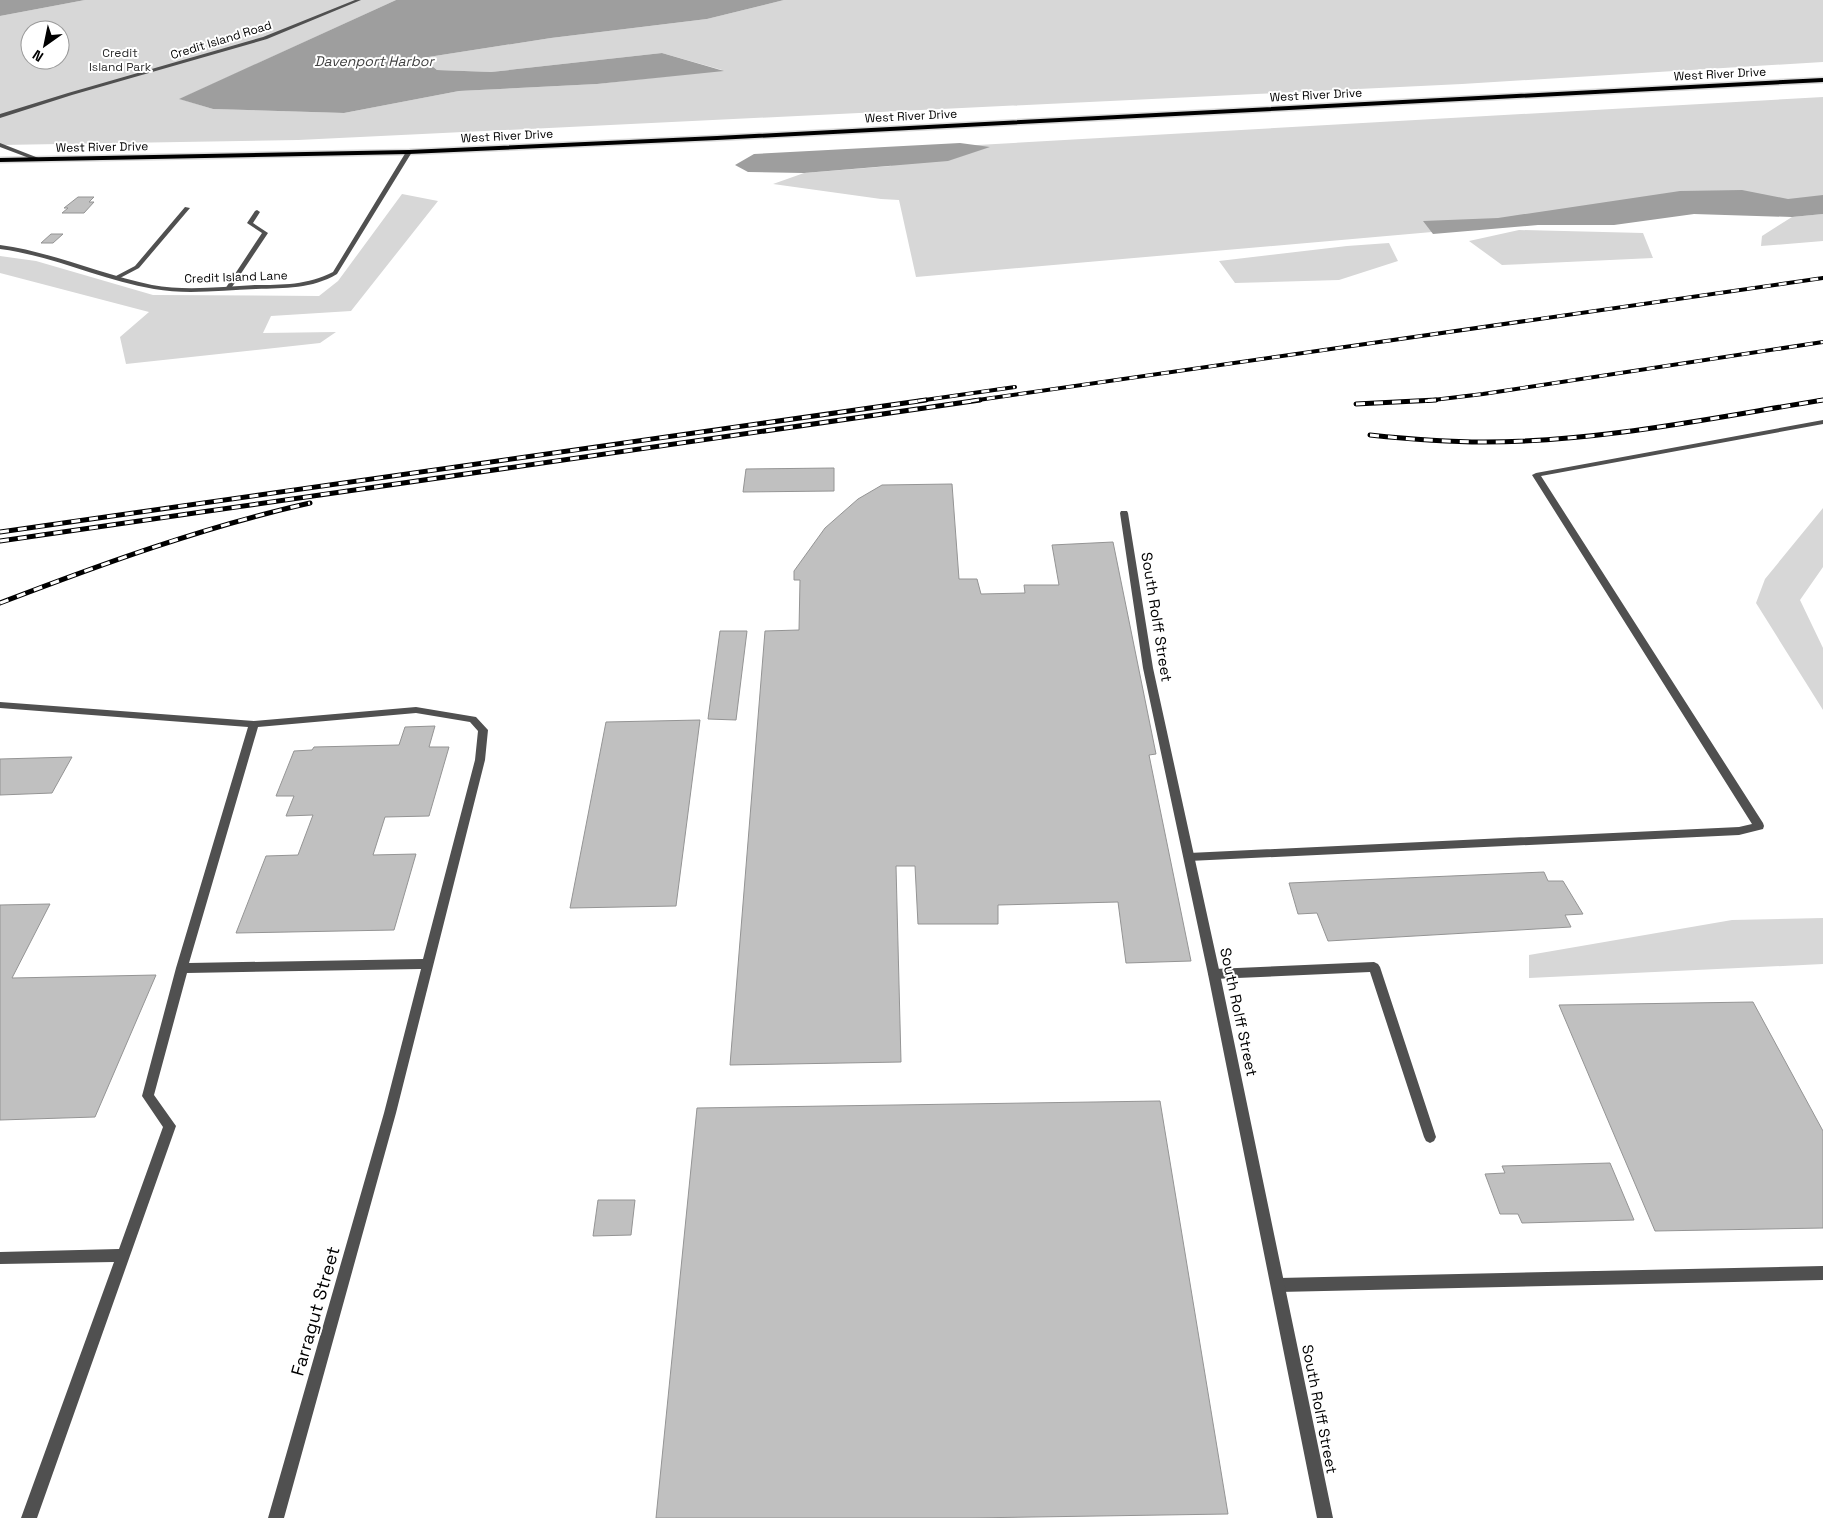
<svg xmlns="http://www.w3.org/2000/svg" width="1823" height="1518" font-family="'Space Grotesk',sans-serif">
<rect width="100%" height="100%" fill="#fff"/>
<path fill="#d7d7d7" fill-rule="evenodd" d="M85,0H396L180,99L213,109L344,113L459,91L597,84L722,70L662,53L491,72L437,70L422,58L551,38L707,19L784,0H1823V62L1462,84L298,140L0,145V16ZM30,30H60V60H30Z
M1823,97V198L916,277L899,200L881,199L773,184L804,173L891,166L888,150Z
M402,194L438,201L351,311L271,316L263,333L336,332L320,343L126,364L120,337L149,312L0,273V256L36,261L153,295L319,296L338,281Z
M1823,214V241L1761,246L1762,236L1792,217Z
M1519,230L1643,233L1653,258L1502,265L1469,241Z
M1389,243L1398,261L1339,280L1235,283L1219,261L1347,246Z
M1823,508V567L1800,600L1823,648V710L1756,603L1765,579Z
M1823,918V964L1529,978V955L1732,920Z"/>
<path fill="#9e9e9e" d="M0,0H85L0,16Z
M396,0H784L707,19L551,38L422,58L437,70L491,72L662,53L724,71L597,84L459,91L344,113L213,109L179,99Z
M960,143L990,147L948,161L804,173L748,172L735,165L754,154Z
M1742,190L1788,199L1823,195V214L1792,217L1694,214L1614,225H1538L1433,234L1423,221L1498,218L1680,191Z"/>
<path fill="#c0c0c0" stroke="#949494" d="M78,197H94L89,202H94L84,213H62L68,208H64Z
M51,234H63L53,243H41Z
M834,468V491L743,492L746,469Z
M952,484L959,579H977L981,594L1025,593L1024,585H1059L1052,545L1113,542L1156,754L1149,755L1191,961L1126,963L1118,902L998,905V924H918L915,866H896L901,1062L730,1065L765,631L799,630L800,580H794V571L825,528L858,499L882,485Z
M720,631H747L736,720L708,719Z
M700,720L676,906L570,908L606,722Z
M435,726L429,747H449L429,816L385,817L373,855L416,854L394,930L236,933L266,856L298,855L313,815L286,816L294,796H276L294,751L312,750L314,747L399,745L405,727Z
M72,757L52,793L0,795V759Z
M1544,872L1548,881H1563L1583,914L1565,915L1571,927L1328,941L1317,913L1298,914L1289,883Z
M50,904L12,978L156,975L95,1117L0,1120V905Z
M1753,1002L1823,1131V1228L1655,1231L1559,1005Z
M1160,1101L1228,1514L969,1518H656L697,1108Z
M1610,1163L1634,1220L1522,1223L1518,1214H1500L1485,1174L1505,1173L1502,1166Z
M598,1200H635L631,1235L593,1236Z"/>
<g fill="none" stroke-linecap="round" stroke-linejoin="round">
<defs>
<path id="primary" d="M1823,78V82L717,140L409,154L0,162V158L409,150L717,136Z"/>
</defs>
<use href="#primary" stroke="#dbdbdb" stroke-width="3"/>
<path fill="#505050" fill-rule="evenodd" d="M0,143L41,159L42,160L37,161L0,147Z
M185,207L190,208L139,268L120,278H116V276L135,266Z
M257,210L260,212L253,223L268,233L230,290H226L225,289L262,233L247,223L255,211Z
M1823,420V424L1541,476L1763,823L1764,826L1763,829L1739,835L1189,861L1185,860L1184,857L1185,854L1189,853L1739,827L1752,824L1532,475L1536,473Z
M0,702L254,721L416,707L476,717L488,730L485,760L396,1113L284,1518H268L384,1113L421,969L187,973L154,1095L176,1126L37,1518H21L114,1262L0,1264V1252L119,1249L163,1127L142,1096L176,968L248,727L0,708ZM416,713L470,722L478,731L475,760L423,959L189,963L258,727Z
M1374,962L1378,964L1380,967L1436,1137L1434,1141L1430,1143L1426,1141L1424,1137L1370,972L1214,979L1210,977L1208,974L1210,971L1214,969Z
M1823,1266V1280L1279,1292L1274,1290L1272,1285L1274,1280L1279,1278Z"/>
<path fill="#505050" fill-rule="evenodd" d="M355,0H361L267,39L72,95L0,118V114L68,93L263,37Z
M409,150L412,152L337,274C312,289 285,288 256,289C223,290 187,295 154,289C101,280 54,256 0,249V245C52,252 100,274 152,285C185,291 221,287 255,285C282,285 308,285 333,272L406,152Z
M1121,511H1127L1128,513L1153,668L1220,974L1333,1518H1317L1208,974L1143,668L1120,513Z"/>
<use href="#primary" fill="#000" fill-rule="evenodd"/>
<defs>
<path id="rail-far1" d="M918,401L1015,387
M971,401L1823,278
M1425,401L1483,394L1823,342
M1817,401L1823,400"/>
<path id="rail" d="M1356,404L1436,400
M1370,435C1408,439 1446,442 1484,442C1598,442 1711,418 1823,400
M0,532L926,400
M0,541L980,400
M0,603C102,564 203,527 310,503"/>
</defs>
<use href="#rail-far1" stroke="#000" stroke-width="4"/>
<use href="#rail" stroke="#000" stroke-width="5"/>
<use href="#rail-far1" stroke="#fff" stroke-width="2.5" stroke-dasharray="8" stroke-linecap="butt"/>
<use href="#rail" stroke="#fff" stroke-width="3" stroke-dasharray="9" stroke-linecap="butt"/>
</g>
<g text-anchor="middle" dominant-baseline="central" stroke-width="4" stroke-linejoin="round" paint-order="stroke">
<g font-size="12" fill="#000" stroke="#fff">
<text transform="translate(221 40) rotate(-17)">Credit Island Road</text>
<text transform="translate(1720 74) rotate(-3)">West River Drive</text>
<text transform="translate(1316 95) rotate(-3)">West River Drive</text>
<text transform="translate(911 116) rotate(-3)">West River Drive</text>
<text transform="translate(507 136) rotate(-3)">West River Drive</text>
<text transform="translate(102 147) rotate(-1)">West River Drive</text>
<text transform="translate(236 277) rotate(-2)">Credit Island Lane</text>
</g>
<g font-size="12" fill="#2e2e2e" stroke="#fff">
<text x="120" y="53">Credit<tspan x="120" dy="14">Island Park</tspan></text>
</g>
<g font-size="14" font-style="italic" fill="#3f3f3f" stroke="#fff">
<text x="374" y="61">Davenport Harbor</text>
</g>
<g font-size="15" fill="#000" stroke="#fff">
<text transform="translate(1157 617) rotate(81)">South Rolff Street</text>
<text transform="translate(1239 1012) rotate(78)">South Rolff Street</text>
<text transform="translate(1320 1409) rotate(79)">South Rolff Street</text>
</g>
<g font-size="18" fill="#000" stroke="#fff">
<text transform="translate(315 1311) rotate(-74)">Farragut Street</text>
</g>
</g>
<g transform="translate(45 45) rotate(213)"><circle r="24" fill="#ffffff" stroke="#999999"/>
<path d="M0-4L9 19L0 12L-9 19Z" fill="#000000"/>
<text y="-8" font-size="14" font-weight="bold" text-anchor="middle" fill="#000000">N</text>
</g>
</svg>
